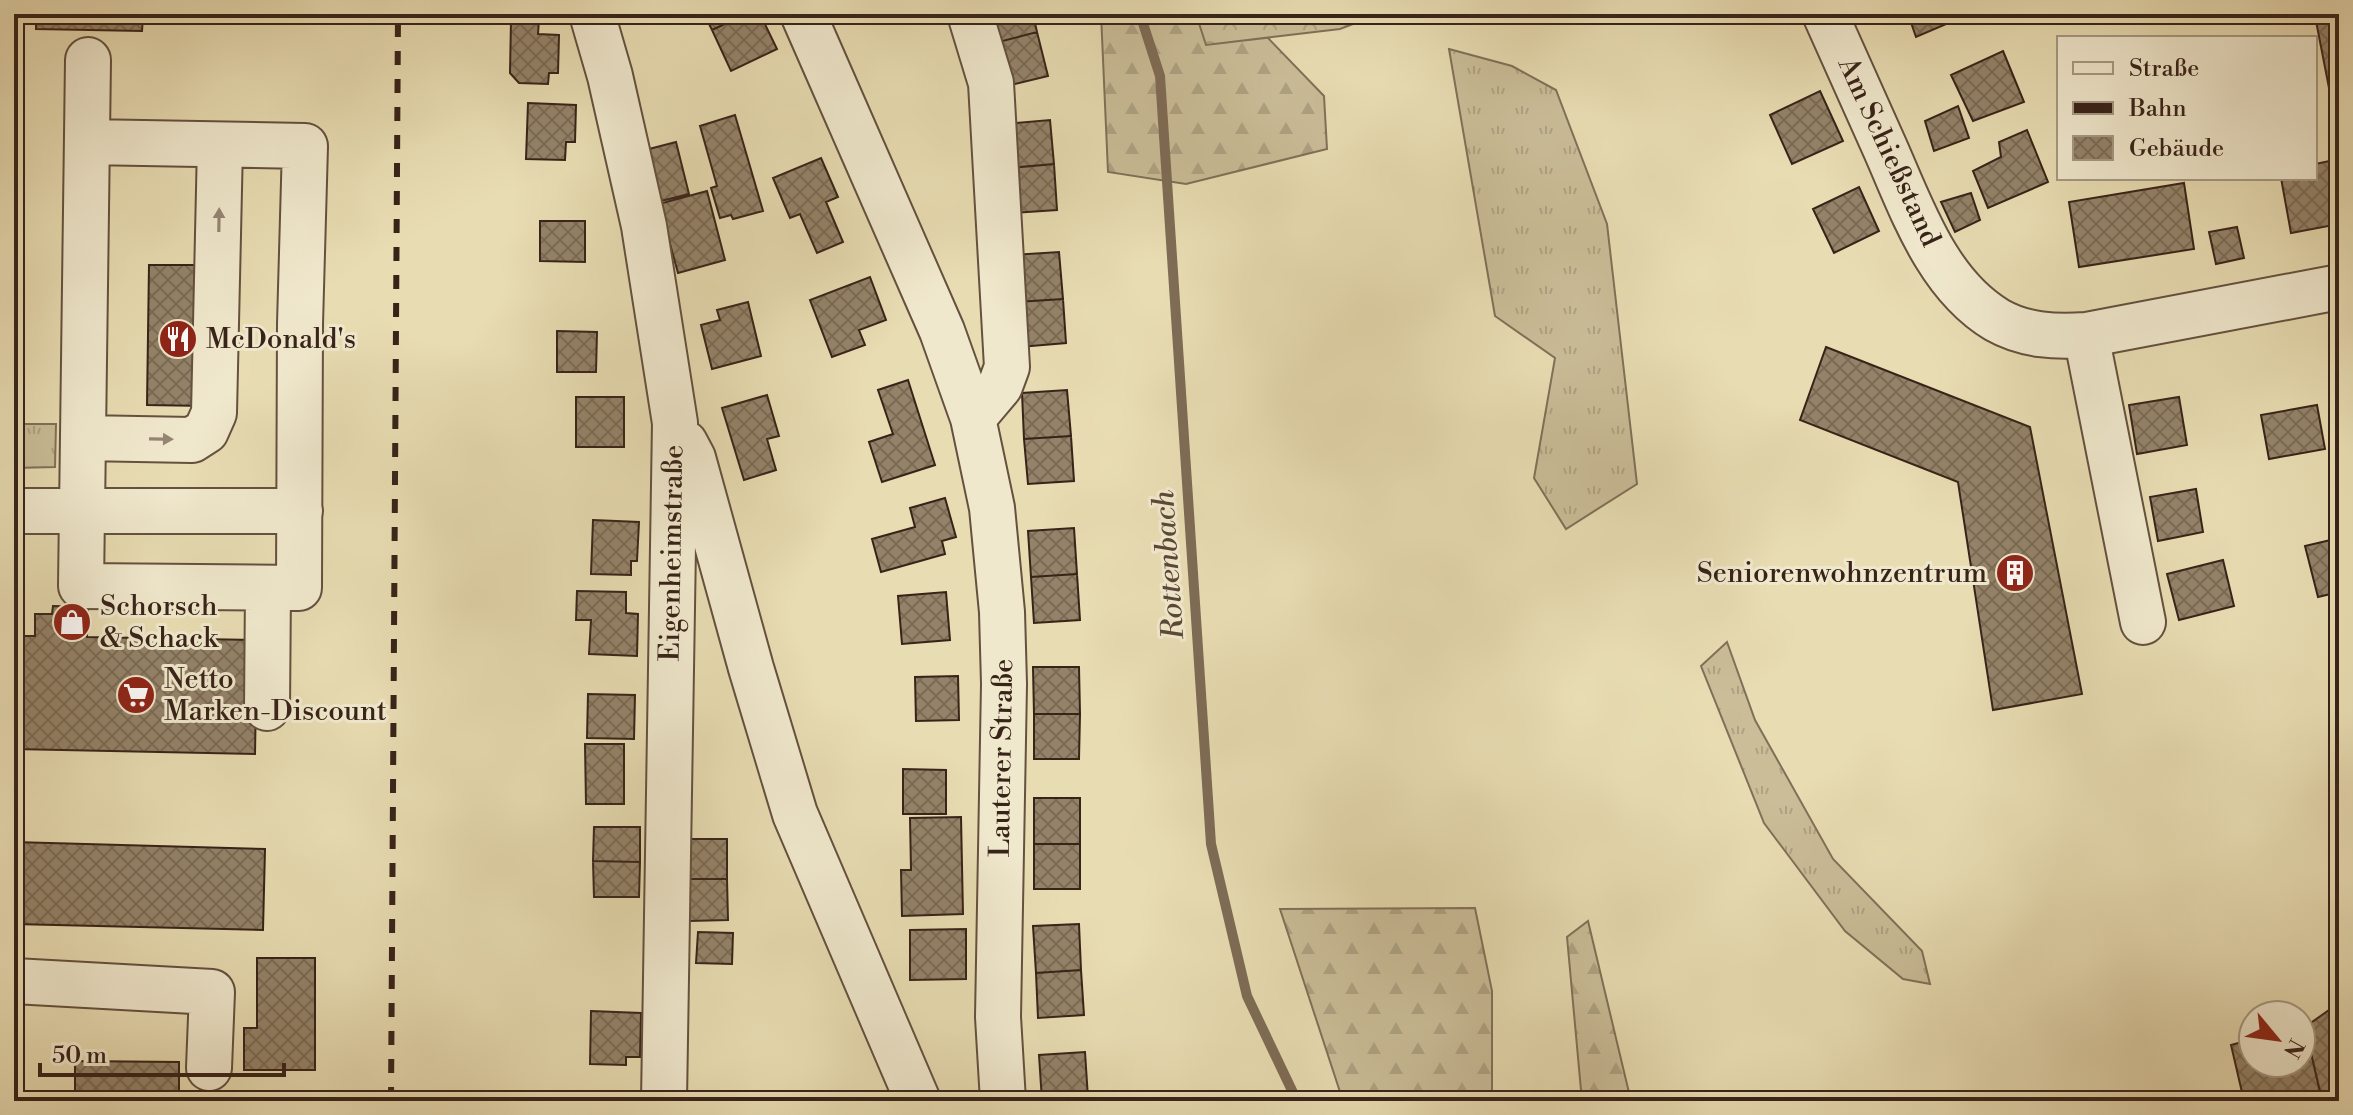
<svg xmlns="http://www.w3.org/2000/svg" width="2353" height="1115" font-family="'Libre Bodoni',serif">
<defs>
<pattern id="grass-tufts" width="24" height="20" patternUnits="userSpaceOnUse" patternTransform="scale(2)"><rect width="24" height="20" fill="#cabd98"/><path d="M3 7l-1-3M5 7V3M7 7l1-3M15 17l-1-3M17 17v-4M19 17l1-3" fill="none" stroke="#aea282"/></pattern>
<pattern id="forest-firs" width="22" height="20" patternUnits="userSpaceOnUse" patternTransform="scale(2)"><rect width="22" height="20" fill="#cabd98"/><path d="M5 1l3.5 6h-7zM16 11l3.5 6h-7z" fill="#aea282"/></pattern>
<pattern id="park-crowns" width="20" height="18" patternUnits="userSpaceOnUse" patternTransform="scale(2)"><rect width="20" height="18" fill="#cabd98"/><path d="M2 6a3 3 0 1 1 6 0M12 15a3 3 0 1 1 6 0" fill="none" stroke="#aea282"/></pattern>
<pattern id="building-cross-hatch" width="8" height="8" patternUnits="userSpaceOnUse" patternTransform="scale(2)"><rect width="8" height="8" fill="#948369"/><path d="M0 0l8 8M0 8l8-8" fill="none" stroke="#7a6b56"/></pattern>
</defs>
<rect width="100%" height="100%" fill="#e8dcb2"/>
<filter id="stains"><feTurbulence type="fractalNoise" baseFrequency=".0025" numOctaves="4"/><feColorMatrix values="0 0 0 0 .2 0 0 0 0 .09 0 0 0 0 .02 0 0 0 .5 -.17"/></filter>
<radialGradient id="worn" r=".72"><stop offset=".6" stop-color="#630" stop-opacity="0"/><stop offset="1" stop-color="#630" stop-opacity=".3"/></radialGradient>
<path fill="url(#grass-tufts)" stroke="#817058" stroke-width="2" d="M1449,49L1512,66L1556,90L1607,224L1637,484L1566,529L1534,478L1555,358L1495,316Z
M14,424H56L55,467L14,468Z
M1727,642L1755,720L1833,859L1922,951L1930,984L1903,979L1845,931L1764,823L1701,666Z"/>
<path fill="url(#forest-firs)" stroke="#817058" stroke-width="2" d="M1101,14H1256L1267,37L1324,96L1327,149L1186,184L1108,172Z
M1475,908L1492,991V1101H1343L1280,909Z
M1588,921L1631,1101H1582L1567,937Z"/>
<path fill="url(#park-crowns)" stroke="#817058" stroke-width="2" d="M1196,14H1379L1340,29L1206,45Z"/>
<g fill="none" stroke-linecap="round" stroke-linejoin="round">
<path stroke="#7e6c56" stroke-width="10" d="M1140,14L1160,76L1211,844L1247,996L1297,1101"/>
</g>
<path fill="url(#building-cross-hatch)" stroke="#382319" stroke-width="2" d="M36,14H263V19L143,17L142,31L36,29Z
M704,14H746L712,30Z
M746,14H760L777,49L731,71L712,30Z
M979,14H1033L1037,32L987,45Z
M1908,14H1956L1958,19L1916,37Z
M2339,18V91L2330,93L2316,21Z
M511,20H539L538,34L559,35L558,73H549L548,84L519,83L510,73Z
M1037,32L1048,76L998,88L987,45Z
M2003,51L2024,102L1973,121L1951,75Z
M1820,91L1843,141L1792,164L1770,115Z
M528,103L576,105L575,142H566L565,160L526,159Z
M1958,106L1969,138L1934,151L1925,121Z
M735,115L763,211L733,219L731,215L720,218L711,188L717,186L700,126Z
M1050,120L1054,164L1009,168L1005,124Z
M2027,130L2048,182L1988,208L1973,171L2001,157L1999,142Z
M676,142L689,194L661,201L649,149Z
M821,158L838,197L826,202L843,242L817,253L800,214L790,218L773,178Z
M2339,159V224L2291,233L2281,178H2315V164Z
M1054,164L1057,210L1012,213L1009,168Z
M2184,183L2194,249L2079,267L2069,202Z
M1859,187L1879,231L1834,253L1813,209Z
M707,191L725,260L678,273L659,204Z
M1971,193L1980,220L1955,232L1941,202Z
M540,221H585V262L540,261Z
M2237,227L2244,258L2216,264L2209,232Z
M1059,252L1063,299L1016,302L1013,255Z
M149,265H208L206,406L147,405Z
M870,277L886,320L859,330L865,345L832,357L810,300Z
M1063,299L1066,343L1020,347L1016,302Z
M748,302L761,356L712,369L701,325L720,320L717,310Z
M557,331L597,332L596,372H557Z
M1826,347L2030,427L2082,694L1993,710L1958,482L1800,420Z
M908,380L935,465L882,482L869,442L893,434L878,390Z
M1067,390L1071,436L1024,439L1022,393Z
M767,395L779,436L767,439L776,470L744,480L722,408Z
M576,397H624V447H576Z
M2179,397L2187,445L2137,454L2129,405Z
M2317,405L2325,449L2269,459L2261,415Z
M1071,436L1074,481L1028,484L1024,439Z
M2196,489L2203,532L2158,541L2150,497Z
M945,498L956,537L942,541L945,554L881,572L872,539L915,527L910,508Z
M593,520L639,522L637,561H631V575L591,574Z
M1074,528L1077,574L1031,577L1028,531Z
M2339,538V592L2318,597L2305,546Z
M2223,560L2234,606L2179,620L2167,574Z
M1077,574L1080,620L1034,623L1031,577Z
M577,591L626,592V613L638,614L637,656L589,654L591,620H576Z
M946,592L950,640L902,644L898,596Z
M53,606L88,607L87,637L257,640L255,754L14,749L16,636H35V614H52Z
M1033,667H1079L1080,714H1034Z
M958,676L959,720L916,721L915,677Z
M588,694L635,695L634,739L587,738Z
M1034,714H1080L1079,759H1034Z
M585,744H624V804H586Z
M903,769L946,770V814H903Z
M1034,798H1080V844H1034Z
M961,817L963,914L902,916L901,870H911L910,818Z
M594,827H640V862L593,861Z
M688,839H727V879H688Z
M14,842L265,849L263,930L14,924Z
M1034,844H1080V889H1034Z
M593,861L640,862L639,897H594Z
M688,879H727L728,920L689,921Z
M1079,924L1081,970L1036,973L1033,926Z
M966,929V979L910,980V930Z
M698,932L733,933L732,964L696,963Z
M257,958H315V1070H244V1028H257Z
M1081,970L1084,1015L1038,1018L1036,973Z
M2339,1003V1087L2322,1100L2305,1027Z
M591,1011L641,1013L640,1057H626V1065L590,1064Z
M2305,1027L2322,1101H2244L2231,1045L2253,1039V1063H2301V1028Z
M1085,1052L1088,1098L1042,1101L1039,1055Z
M75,1061L179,1062V1094L127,1093V1101H75Z"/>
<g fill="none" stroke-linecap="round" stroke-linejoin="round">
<defs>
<path id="minor" d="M592,14L610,76L644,226L675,423L664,1101
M803,14L942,331L973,418L992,508L1002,612L1004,684L998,1017L1003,1101
M970,14L991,83L1007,367L1000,386L973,418
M1825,14C1845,59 1865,104 1885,148C1912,209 1937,284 1997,320C2025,336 2056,337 2086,335L2339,287
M87,142L305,146L300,324L299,588L81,586L88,60
M2086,335L2143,622
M83,438L192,440L206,431L214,413L220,145
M685,443L693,458L751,668L795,814L918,1101
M14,511H300
M267,708L268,588
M14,981L212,992L209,1068"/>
</defs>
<use href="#minor" stroke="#64513f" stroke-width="48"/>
<use href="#minor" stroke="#f0e8cd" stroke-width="44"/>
<path stroke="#382319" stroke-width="6" stroke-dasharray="14 14" stroke-linecap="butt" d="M391,1101L398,14"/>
</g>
<defs><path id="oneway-solid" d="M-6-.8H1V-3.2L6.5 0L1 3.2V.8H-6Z" transform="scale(2)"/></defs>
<g fill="#948673">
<use href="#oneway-solid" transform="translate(219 220) rotate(-89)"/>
<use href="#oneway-solid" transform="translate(161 439) rotate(1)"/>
</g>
<defs>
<symbol id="restaurant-disc" viewBox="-11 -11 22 22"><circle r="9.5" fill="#8f2418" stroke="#f0e8cd"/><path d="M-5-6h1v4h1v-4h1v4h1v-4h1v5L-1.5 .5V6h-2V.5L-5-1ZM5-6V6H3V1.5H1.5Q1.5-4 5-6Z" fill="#fff"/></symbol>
<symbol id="building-disc" viewBox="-11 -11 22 22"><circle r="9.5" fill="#8f2418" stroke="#f0e8cd"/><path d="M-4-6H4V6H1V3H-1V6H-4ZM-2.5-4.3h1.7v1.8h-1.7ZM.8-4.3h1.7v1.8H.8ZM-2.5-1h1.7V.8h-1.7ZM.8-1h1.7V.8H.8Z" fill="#fff"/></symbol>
<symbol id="shop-disc" viewBox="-11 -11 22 22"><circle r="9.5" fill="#8f2418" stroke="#f0e8cd"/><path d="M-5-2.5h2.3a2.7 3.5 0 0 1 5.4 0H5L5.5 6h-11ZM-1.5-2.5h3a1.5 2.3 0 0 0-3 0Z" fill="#fff"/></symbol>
<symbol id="supermarket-disc" viewBox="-11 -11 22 22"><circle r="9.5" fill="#8f2418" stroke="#f0e8cd"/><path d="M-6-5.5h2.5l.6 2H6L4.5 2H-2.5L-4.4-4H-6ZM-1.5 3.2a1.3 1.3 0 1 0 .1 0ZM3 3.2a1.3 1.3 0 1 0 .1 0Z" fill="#fff"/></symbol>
</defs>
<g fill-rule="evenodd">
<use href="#restaurant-disc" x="156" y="317" width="44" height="44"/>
<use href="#building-disc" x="1993" y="551" width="44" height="44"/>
<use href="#shop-disc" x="50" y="600" width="44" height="44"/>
<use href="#supermarket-disc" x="114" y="673" width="44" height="44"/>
</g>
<g text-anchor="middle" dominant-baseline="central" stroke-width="6" stroke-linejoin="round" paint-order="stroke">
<g font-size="28" fill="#382319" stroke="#f0e8cd">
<text transform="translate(1889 152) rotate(65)">Am Schießstand</text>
<text transform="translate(672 553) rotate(-89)">Eigenheimstraße</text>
<text transform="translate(1002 758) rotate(-89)">Lauterer Straße</text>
</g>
<g font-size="28" fill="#382319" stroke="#f0e8cd" text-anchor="start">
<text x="206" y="339">McDonald's</text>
<text x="1987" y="573" text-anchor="end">Seniorenwohnzentrum</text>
<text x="100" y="606">Schorsch<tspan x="100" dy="32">&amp; Schack</tspan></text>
<text x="164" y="679">Netto<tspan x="164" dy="32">Marken-Discount</tspan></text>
</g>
<g font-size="30" font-style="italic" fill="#5b4837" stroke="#f0e8cd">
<text transform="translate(1169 565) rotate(-94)">Rottenbach</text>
</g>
</g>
<rect width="2353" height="1115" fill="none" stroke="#e8dcb2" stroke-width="48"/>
<rect x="16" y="16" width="2321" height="1083" fill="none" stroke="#382319" stroke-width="4"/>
<rect x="24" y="24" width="2305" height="1067" fill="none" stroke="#382319" stroke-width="2"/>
<rect x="2057" y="36" width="260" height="144" fill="#f0e8cd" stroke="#a69985" stroke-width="2"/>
<rect x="2073" y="62" width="40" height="12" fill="#f0e8cd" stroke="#a69985" stroke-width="2"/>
<text x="2129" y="76" font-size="24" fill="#382319">Straße</text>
<rect x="2073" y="102" width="40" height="12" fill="#382319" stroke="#a69985" stroke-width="2"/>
<text x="2129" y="116" font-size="24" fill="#382319">Bahn</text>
<rect x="2073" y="136" width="40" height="24" fill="url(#building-cross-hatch)" stroke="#a69985" stroke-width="2"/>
<text x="2129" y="156" font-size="24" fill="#382319">Gebäude</text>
<g transform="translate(2277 1039) rotate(119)"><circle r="38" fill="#f0e8cd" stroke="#a69985" stroke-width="2"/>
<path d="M0-6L14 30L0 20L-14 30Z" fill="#8f2418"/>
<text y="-12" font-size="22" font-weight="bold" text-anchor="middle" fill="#382319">N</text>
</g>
<path d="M40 1063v12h244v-12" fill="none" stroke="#382319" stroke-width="4"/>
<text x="52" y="1063" font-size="24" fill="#382319" stroke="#f0e8cd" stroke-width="6" paint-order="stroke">50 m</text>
<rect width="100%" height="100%" filter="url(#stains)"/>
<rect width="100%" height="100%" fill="url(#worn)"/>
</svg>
